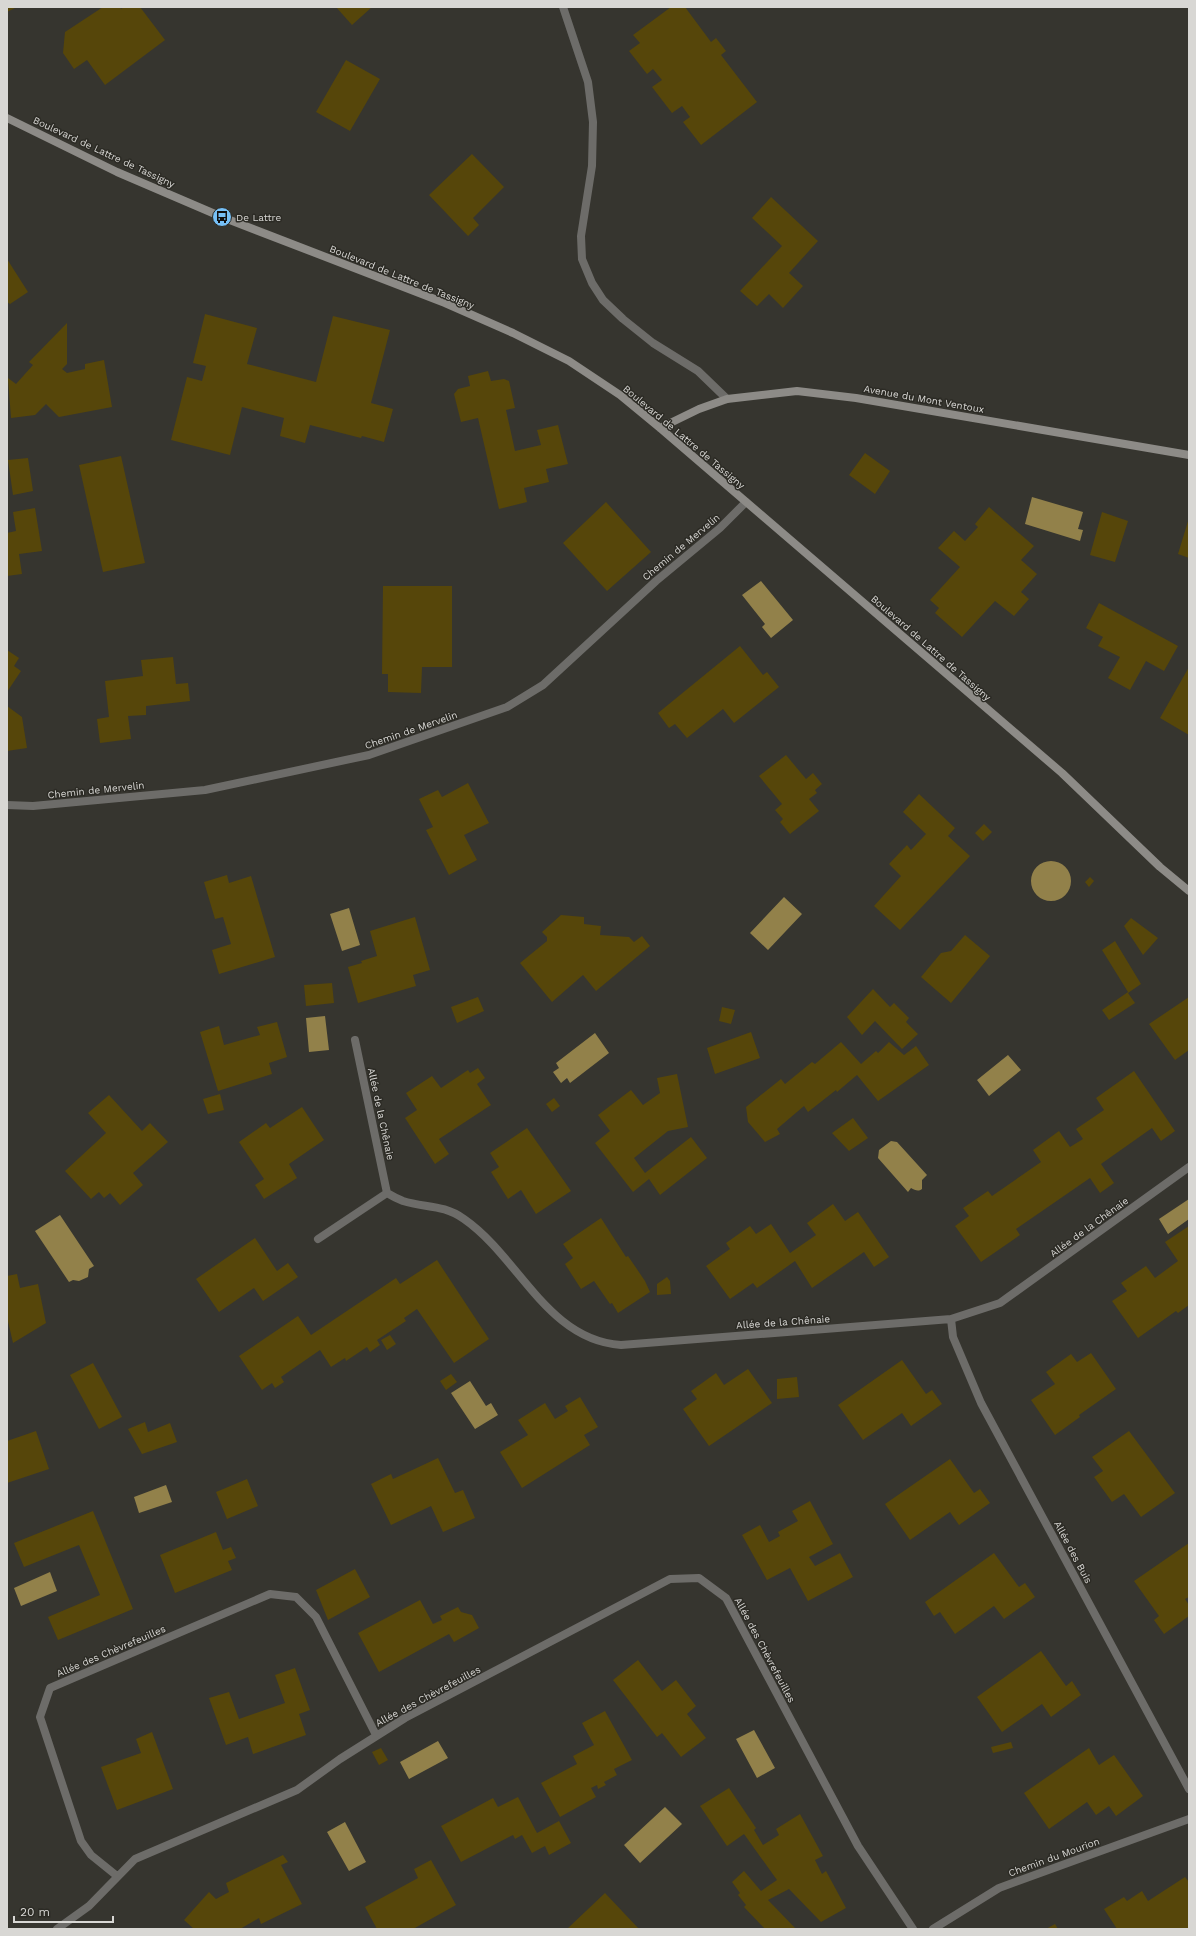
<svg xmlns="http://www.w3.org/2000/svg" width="1196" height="1936" font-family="'Work Sans',sans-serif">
<rect width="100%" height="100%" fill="#36352f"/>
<path fill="#92814a" d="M1032,497L1083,512L1078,529L1083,530L1080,541L1025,524Z
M761,581L793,620L771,638L762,627L765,624L742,595Z
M1031 881a20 20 0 1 1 40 0a20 20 0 1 1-40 0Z
M784,897L802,914L768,950L750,933Z
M349,908L360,945L342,951L330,914Z
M325,1016L329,1050L309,1052L306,1018Z
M595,1033L609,1053L570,1083L567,1078L561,1083L553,1072L559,1068L556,1063Z
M1008,1055L1021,1070L989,1096L977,1080Z
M891,1141L897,1142L927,1175L922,1180V1189C918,1192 915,1190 911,1188L908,1192L878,1158L879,1150Z
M1189,1199V1219L1168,1234L1159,1219Z
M60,1215L94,1266L89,1269L88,1277L79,1281L73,1280L69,1282L35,1231Z
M470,1381L486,1406L491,1403L498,1415L475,1429L451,1393Z
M166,1485L172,1502L139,1513L134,1497Z
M50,1572L57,1591L21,1606L14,1588Z
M754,1730L775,1768L757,1778L736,1739Z
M438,1741L448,1758L409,1779L400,1762Z
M665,1807L682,1824L640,1863L624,1845Z
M345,1822L366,1862L349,1871L327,1832Z"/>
<path fill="#56460a" d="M7,7H17L7,12Z
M103,7H120L121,9L124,7H140L165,40L105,85L87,60L74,69L63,53L65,32Z
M336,7H372L352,25Z
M671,7H685L711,42L716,38L726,51L721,55L757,102L701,145L683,122L690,117L682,106L672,113L652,87L662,80L653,69L647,74L629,51L640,43L633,35Z
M346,60L380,79L350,131L316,112Z
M472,154L504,187L473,218L479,225L468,236L429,195Z
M771,197L818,241L789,273L803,286L783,308L769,294L757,306L740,291L782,246L752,218Z
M7,259L28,292L10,304L7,302Z
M205,314L257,328L247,364L316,382L333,316L390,330L371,403L393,409L384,442L362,436L361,438L310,425L305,443L280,436L284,418L242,407L230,455L171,440L187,377L202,381L206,366L193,363Z
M67,323V364L62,369L67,373L85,369V364L104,360L112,407L59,417L46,404L35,415L11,418L8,378L16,384L33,365L29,362Z
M488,371L491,381L504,379L509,381L515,408L506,410L515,451L541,445L537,430L558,425L568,464L546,469L549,482L524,488L527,502L499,509L478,418L461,422L454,394L458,389L470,386L468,376Z
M865,453L890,471L875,494L849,475Z
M121,456L145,563L103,572L79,465Z
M28,458L33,491L13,495L8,460Z
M606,502L651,552L607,591L563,543Z
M989,507L1034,546L1021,560L1037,574L1021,592L1029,599L1014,616L995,601L962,637L935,613L939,608L930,600L960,567L938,548L954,531L965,541L978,527L975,524Z
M35,508L42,551L19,554L22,574L7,576V533L16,531L13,512Z
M1102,512L1128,521L1115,562L1090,555Z
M1189,518V558L1178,554Z
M383,586H452V667H422L421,693L388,692V674H382Z
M1099,603L1178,646L1164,671L1146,661L1130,690L1108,678L1120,657L1098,646L1103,637L1086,628Z
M740,646L763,675L767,672L779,687L734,723L723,709L687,738L675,724L669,728L658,713Z
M7,650L19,658L14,666L21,671L7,692Z
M173,657L176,684L188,683L190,701L146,706V715L128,716L131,739L100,743L97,719L109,717L105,681L143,676L141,660Z
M1189,667V735L1160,718Z
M7,706L22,717L27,748L7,751Z
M786,755L806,779L813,773L822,784L815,790L817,793L809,799L819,811L790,834L780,822L783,819L775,810L782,804L759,776Z
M468,783L489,823L464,835L477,860L449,875L426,830L433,827L419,799L438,790L442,797Z
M919,794L955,828L948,836L970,856L900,930L874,906L901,876L889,864L907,845L911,850L926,834L903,812Z
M984,824L992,832L983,841L975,833Z
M227,875L229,883L251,876L275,957L219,974L212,950L231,944L223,917L215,919L204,882Z
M1090,877L1094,881L1089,887L1085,882Z
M561,915L584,917V924L601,926L600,935L629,937L634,942L642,936L650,946L596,991L583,975L552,1002L520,963L547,941V937L542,932Z
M415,917L430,970L413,975L416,986L358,1003L348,967L362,963L361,961L377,956L370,931Z
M1131,918L1158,938L1143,955L1124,926Z
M965,935L990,956L951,1003L921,977L941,953L951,951Z
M1115,941L1141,984L1128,993L1135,1003L1109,1020L1102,1010L1128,992L1102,950Z
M332,983L334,1003L306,1006L304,985Z
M873,989L890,1007L894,1003L909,1018L906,1022L918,1034L902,1049L875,1021L862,1035L847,1017Z
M478,997L484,1011L457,1023L451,1007Z
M1189,997V1050L1175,1060L1149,1024Z
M722,1007L735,1010L731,1024L719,1021Z
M277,1022L287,1057L269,1063L272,1074L218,1091L200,1032L219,1026L224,1045L260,1035L257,1027Z
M751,1032L760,1058L715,1074L707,1048Z
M841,1042L861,1064L876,1051L878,1053L889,1042L904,1055L916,1046L929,1065L878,1101L857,1075L837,1092L836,1090L808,1112L804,1106L777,1129L780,1134L765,1142L748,1122L746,1107L781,1079L785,1084L812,1062L815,1064Z
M478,1068L485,1078L477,1084L491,1105L439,1139L449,1154L435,1164L405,1118L417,1110L406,1093L432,1076L441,1088L468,1070L470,1073Z
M1134,1071L1175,1131L1161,1141L1152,1128L1101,1164L1114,1183L1100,1193L1090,1178L1016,1229L1020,1235L981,1262L955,1226L969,1216L963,1208L988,1191L992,1196L1041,1162L1033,1150L1059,1131L1070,1147L1083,1139L1076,1129L1104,1110L1096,1098Z
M677,1074L688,1127L668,1131L634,1158L645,1173L691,1137L707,1158L660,1195L649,1179L633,1192L595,1143L610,1131L598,1115L631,1090L643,1105L660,1093L657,1078Z
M220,1094L224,1110L208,1114L203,1099Z
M109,1095L142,1131L150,1123L168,1142L133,1173L143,1185L120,1205L110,1193L104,1198L99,1192L91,1199L65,1171L106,1133L88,1113Z
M554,1098L560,1106L552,1112L546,1104Z
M302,1107L324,1140L289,1164L297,1178L264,1199L255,1185L264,1179L239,1142L266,1123L270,1128Z
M853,1118L868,1138L849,1151L832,1133Z
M527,1128L571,1191L536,1214L521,1190L508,1199L491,1172L499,1167L490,1153Z
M833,1204L845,1221L858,1212L889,1257L874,1267L864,1252L812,1288L795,1261L757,1288L753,1283L730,1299L706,1266L730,1249L726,1243L750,1226L756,1234L771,1224L790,1253L816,1235L807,1223Z
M601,1218L626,1257L628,1256L645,1281L650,1292L618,1313L612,1303L610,1304L594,1281L581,1289L565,1264L573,1258L563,1244Z
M1189,1226V1305L1178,1313L1176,1311L1138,1338L1112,1301L1127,1291L1121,1283L1146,1266L1155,1278L1178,1261L1165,1242Z
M255,1238L277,1271L288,1263L298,1277L263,1301L254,1288L219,1312L196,1279Z
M437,1260L489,1339L454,1363L417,1309L404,1318L406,1321L377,1340L380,1345L370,1352L367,1347L346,1361L345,1358L331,1367L320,1350L281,1377L284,1382L275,1388L272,1383L262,1390L239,1356L298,1316L311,1335L396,1278L400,1284Z
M17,1274L20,1288L38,1284L46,1323L13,1343L7,1317V1276Z
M667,1277L670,1281L671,1294L657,1295V1284Z
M390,1335L396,1344L387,1350L381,1340Z
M1091,1353L1116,1389L1079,1415L1080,1417L1055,1435L1031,1400L1055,1384L1046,1372L1071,1354L1077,1362Z
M902,1360L926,1394L932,1390L942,1404L911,1426L902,1413L863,1440L838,1405Z
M93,1363L122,1417L99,1429L70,1375Z
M748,1369L772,1403L709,1446L683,1409L697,1399L691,1391L716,1373L724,1385Z
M451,1374L457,1382L446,1390L440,1381Z
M797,1377L799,1397L777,1399V1379Z
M580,1397L598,1427L584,1435L590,1445L522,1488L500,1452L528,1435L518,1420L545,1403L555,1419L568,1411L565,1406Z
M145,1422L148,1432L170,1423L177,1442L142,1454L128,1429Z
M36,1431L49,1469L7,1483V1441Z
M1129,1431L1175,1493L1141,1517L1124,1494L1112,1502L1094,1477L1103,1471L1092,1457Z
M438,1458L455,1493L463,1490L475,1518L443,1532L431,1506L391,1525L371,1484L391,1474L393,1479Z
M950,1459L974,1493L980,1489L990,1503L959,1525L950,1512L910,1540L885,1504Z
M247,1479L258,1506L227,1519L216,1492Z
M810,1501L833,1544L809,1557L815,1566L840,1553L853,1577L808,1601L790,1568L767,1580L742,1535L760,1525L769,1542L780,1536L778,1532L798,1521L792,1511Z
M93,1511L133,1609L58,1640L48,1617L100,1595L79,1545L24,1567L14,1543Z
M216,1532L223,1550L231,1547L236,1558L228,1561L232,1570L175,1593L160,1555Z
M1189,1543V1597L1185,1599L1189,1605V1616L1164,1634L1154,1620L1159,1616L1134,1581Z
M994,1553L1019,1587L1025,1583L1035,1597L1004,1619L994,1606L955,1634L940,1612L934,1616L925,1602Z
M355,1569L370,1597L328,1620L316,1590Z
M420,1600L433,1624L442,1620L440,1616L458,1607L461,1612L472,1615L479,1628L454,1642L449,1634L379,1672L358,1633Z
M1041,1651L1066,1686L1072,1681L1081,1695L1051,1717L1042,1704L1002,1732L977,1697Z
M638,1660L662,1691L676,1680L696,1706L687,1714L706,1738L681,1757L662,1733L657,1737L613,1680Z
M295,1668L310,1710L299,1714L306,1735L253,1754L248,1737L226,1745L209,1698L229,1692L239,1719L285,1703L275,1675Z
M605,1711L632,1760L614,1769L617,1775L604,1782L606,1785L598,1789L597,1785L591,1788L596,1797L560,1817L541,1783L577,1764L573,1756L594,1745L582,1723Z
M152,1732L173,1789L117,1810L101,1767L141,1753L136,1739Z
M1011,1742L1013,1748L993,1753L991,1747Z
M381,1748L388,1760L379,1765L372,1752Z
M1089,1748L1099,1765L1114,1755L1143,1796L1116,1816L1109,1806L1096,1815L1087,1802L1049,1829L1024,1793Z
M729,1788L756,1828L754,1830L763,1845L779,1835L776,1829L800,1814L823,1856L815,1860L822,1874L826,1871L846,1908L821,1922L789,1889L768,1900L796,1929H765L744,1907L746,1905L738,1895L740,1893L732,1882L744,1871L761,1891L777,1880L744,1834L727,1846L700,1806Z
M518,1797L537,1833L559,1821L571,1843L549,1855L545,1846L532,1853L522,1835L515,1839L513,1835L461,1862L441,1826L493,1798L498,1807Z
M283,1855L288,1862L281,1865L302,1904L261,1924L259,1918L240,1929H194L184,1920L209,1892L216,1899L229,1892L226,1883Z
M431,1860L456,1905L413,1929H377L365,1907L418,1878L414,1869Z
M1185,1877L1189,1882V1929H1117L1104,1909L1124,1897L1127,1901L1142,1891L1148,1901Z
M605,1893L639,1929H567Z
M1055,1924L1058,1929H1046Z"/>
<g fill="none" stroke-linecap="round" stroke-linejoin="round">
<path stroke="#6d6c69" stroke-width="8" d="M563,7L588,82L593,122L592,166L581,236L582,259L592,283L603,300L623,319L653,343L698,371L727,399
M7,805L33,806L205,790L369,755L507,707L543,685L656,581L720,528L746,502
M355,1040L387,1193C392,1196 398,1199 403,1201C425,1208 443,1204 464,1219C519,1257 547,1340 621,1345L951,1319L1000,1303L1189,1167
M318,1239L387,1193
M951,1319L953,1337L981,1403L1189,1789
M117,1876L91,1855L81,1841L40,1717L50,1688L270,1594L296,1597L316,1617L376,1735
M57,1929L89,1906L135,1859L297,1790L340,1759L405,1718L670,1579L699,1578L726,1598L858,1846L913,1929
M933,1929L999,1888L1189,1819"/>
<path stroke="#8d8b87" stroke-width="8" d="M7,118L117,172L222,217L445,303L513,333L569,361L620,395L660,428L1062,773L1160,867L1189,891
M660,428L699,409L727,399L797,391L856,398L1189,455"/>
</g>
<defs>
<symbol id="bus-disc" viewBox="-11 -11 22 22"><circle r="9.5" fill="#76c0f7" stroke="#2c2b25"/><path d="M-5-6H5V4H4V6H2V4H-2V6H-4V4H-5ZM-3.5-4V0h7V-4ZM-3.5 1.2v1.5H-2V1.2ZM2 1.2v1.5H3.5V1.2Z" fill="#111"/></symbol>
</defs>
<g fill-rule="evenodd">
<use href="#bus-disc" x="211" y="206" width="22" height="22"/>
</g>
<g text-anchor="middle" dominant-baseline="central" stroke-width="3" stroke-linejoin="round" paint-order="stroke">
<g font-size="10" fill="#d8d7d4" stroke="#2c2b25">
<text transform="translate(104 152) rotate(25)">Boulevard de Lattre de Tassigny</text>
<text transform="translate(402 277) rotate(22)">Boulevard de Lattre de Tassigny</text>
<text transform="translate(924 399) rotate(10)">Avenue du Mont Ventoux</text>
<text transform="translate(684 437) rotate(40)">Boulevard de Lattre de Tassigny</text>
<text transform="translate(681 547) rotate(-40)">Chemin de Mervelin</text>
<text transform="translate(931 648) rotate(41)">Boulevard de Lattre de Tassigny</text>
<text transform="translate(411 730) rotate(-19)">Chemin de Mervelin</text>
<text transform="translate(96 790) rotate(-6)">Chemin de Mervelin</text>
<text transform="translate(381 1114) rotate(78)">Allée de la Chênaie</text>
<text transform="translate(1089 1227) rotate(-36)">Allée de la Chênaie</text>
<text transform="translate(783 1322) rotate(-4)">Allée de la Chênaie</text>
<text transform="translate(1073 1552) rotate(62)">Allée des Buis</text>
<text transform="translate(765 1650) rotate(62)">Allée des Chèvrefeuilles</text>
<text transform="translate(111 1651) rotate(-23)">Allée des Chèvrefeuilles</text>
<text transform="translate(428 1696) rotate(-28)">Allée des Chèvrefeuilles</text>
<text transform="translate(1054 1857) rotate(-20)">Chemin du Mourion</text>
</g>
<g font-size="10" fill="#d8d7d4" stroke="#2c2b25" text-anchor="start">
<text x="236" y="217">De Lattre</text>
</g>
</g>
<rect width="1196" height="1936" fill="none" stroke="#d8d7d4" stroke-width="16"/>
<path d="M14 1916v6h99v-6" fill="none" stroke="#d8d7d4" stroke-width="2"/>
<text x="20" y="1916" font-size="12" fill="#d8d7d4" stroke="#2c2b25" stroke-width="3" paint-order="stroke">20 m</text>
</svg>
